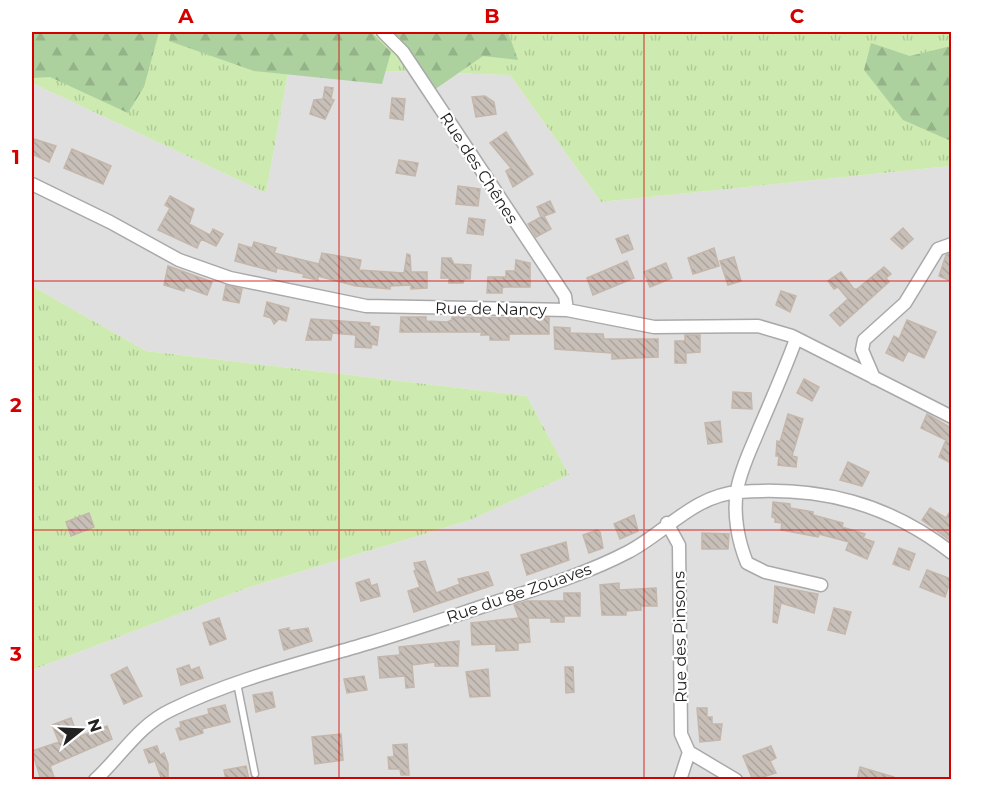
<svg xmlns="http://www.w3.org/2000/svg" width="983" height="811" font-family="Montserrat,sans-serif">
<defs>
<pattern id="grass-tufts" width="24" height="20" patternUnits="userSpaceOnUse" patternTransform="scale(1.5)"><rect width="24" height="20" fill="#cdebb0"/><path d="M3 7l-1-3M5 7V3M7 7l1-3M15 17l-1-3M17 17v-4M19 17l1-3" fill="none" stroke="#b0c997"/></pattern>
<pattern id="forest-firs" width="22" height="20" patternUnits="userSpaceOnUse" patternTransform="scale(1.5)"><rect width="22" height="20" fill="#add19e"/><path d="M5 1l3.5 6h-7zM16 11l3.5 6h-7z" fill="#95b388"/></pattern>
<pattern id="building-back-hatch" width="6" height="6" patternUnits="userSpaceOnUse" patternTransform="scale(1.5)"><rect width="6" height="6" fill="#c7bfb8"/><path d="M-1 5l2 2M0 0l6 6M5-1l2 2" fill="none" stroke="#aba49e"/></pattern>
</defs>
<rect width="100%" height="100%" fill="#f2efe9"/>
<path fill="#e0dfdf" d="M289,68L510,75L601,202L951,166V779H32V670L247,588L470,520L569,475L527,396L146,351L32,286V83L266,193Z"/>
<path fill="url(#grass-tufts)" d="M32,32H951V166L601,202L510,75L289,68L266,193L32,83Z
M32,286L146,351L527,396L569,475L470,520L247,588L32,670Z"/>
<path fill="url(#forest-firs)" d="M32,32H159L144,87L128,113L50,77L32,78Z
M171,32H371L391,52L382,84L254,71L169,41Z
M387,32H508L518,60L483,56L434,90Z
M871,43L910,56L951,46V141L903,120L864,70Z"/>
<path fill="url(#building-back-hatch)" stroke="#c4b6ab" stroke-width="1.5" d="M325,87L333,88L331,99L334,100L325,119L310,114L314,100L323,99Z
M485,96L494,102L496,114L476,117L472,97Z
M392,98L405,99L403,120L390,118Z
M506,132L533,174L513,187L506,171L511,168L490,143Z
M34,139L56,146L49,162L32,154Z
M72,149L111,166L103,184L64,168Z
M399,160L418,163L415,176L396,173Z
M458,186L480,189L478,206L456,204Z
M170,196L194,209L189,224L210,235L213,229L223,234L216,246L201,239L197,248L158,230L170,208L165,205Z
M550,201L555,212L544,216L551,229L536,237L528,224L541,217L537,207Z
M469,218L485,220L483,235L467,233Z
M903,228L913,239L902,249L891,239Z
M628,235L633,249L622,253L616,239Z
M254,242L276,248L274,253L319,264L322,253L361,260L359,270L404,273L407,254L410,255L411,272H427V288L411,289V285L390,286V289L356,286L318,276V280L303,277L304,274L277,268L276,272L235,261L239,244L252,248Z
M714,248L719,266L693,274L688,258Z
M951,253V281L939,276L946,255Z
M734,257L741,281L728,285L720,261Z
M442,258H451L454,264L471,265L470,279H464L463,283H449V278H441Z
M516,260L530,263V287H505L502,288V293H487L488,277H506V271H515Z
M627,261L634,278L593,295L587,278Z
M666,263L672,278L650,287L644,272Z
M168,266L212,282L207,295L185,287L184,291L164,285Z
M884,267L891,274L886,278L889,282L840,326L830,315L848,299L838,287L834,289L828,281L841,272L854,289H857Z
M226,285L242,289L239,303L223,300Z
M781,291L796,296L790,312L776,305Z
M267,302L289,308L286,321L279,319L274,324L271,318L264,316Z
M401,317H426V321L447,322L452,320V317L549,318V334H509V340H490V335H481L482,332H400Z
M311,319L370,323L369,326L379,327L377,345L372,344L371,348L355,347L356,335L332,333L331,340H306Z
M907,320L936,332L924,358L908,351L903,361L886,353L894,336L899,339Z
M554,327L570,328V333L603,334L604,339H658V357L612,359V353L555,349Z
M685,335H700V352L686,353V363H675V341H685Z
M804,379L819,387L812,401L797,393Z
M733,392L751,393L752,409L732,408Z
M788,414L803,419L792,456L797,457L796,467L778,465L779,456H776L777,441L780,442Z
M927,414L951,428V463L939,457L946,440L921,428Z
M720,421L722,442L708,444L705,423Z
M848,462L869,472L862,486L840,480Z
M773,502L790,504V508L813,512V515L843,523L842,527L865,534L863,538L874,542L867,559L846,550L849,542L819,534L818,537L781,530L782,523L775,522V518L772,517Z
M930,508L946,518L951,510V541L922,520Z
M89,513L94,527L71,536L66,522Z
M634,515L638,531L620,539L614,524Z
M597,530L600,532L603,548L589,553L583,535Z
M702,533L729,534L728,549H702Z
M566,542L569,560L527,575L521,555Z
M899,548L915,554L909,570L893,564Z
M425,561L436,593L460,584L458,579L488,572L493,585L414,612L408,591L420,587L414,571L416,570L414,563Z
M927,570L951,579L945,597L920,587Z
M369,579L371,586L377,584L380,596L361,601L356,583Z
M619,583V590L656,588L657,606H641V610L626,611V615H602L600,585Z
M775,586L818,594L814,613L781,603L777,623L773,622Z
M564,593H580V616H564V622H551V618H528L530,642L518,643V650L496,651V644L472,645L471,623L519,618L514,605L527,601H564Z
M834,608L851,612L845,634L828,630Z
M219,618L226,639L210,645L203,623Z
M289,628V631L308,628L312,641L284,650L279,630Z
M459,641L458,666H435V662L412,665L414,687L406,688L405,676L380,678L378,657L400,655L399,647Z
M189,665L191,670L199,667L203,678L181,685L177,669Z
M127,667L142,696L124,704L111,675Z
M565,667H573L574,692L566,693Z
M488,669L490,696L470,697L466,672Z
M364,676L367,690L347,693L344,679Z
M272,692L275,707L256,712L253,695Z
M225,705L230,722L202,729L203,733L180,740L176,729L181,727L180,722L209,714L208,709Z
M697,708H707V717H712V724H722L720,740L700,742Z
M71,718L78,737L107,726L112,739L50,766L55,780H41L32,751L59,742L52,725Z
M341,734L343,760L315,764L312,737Z
M407,744L409,775H401L400,769H389L388,757H394L393,745Z
M157,746L160,755L164,753L168,764V780H162L155,761L149,763L144,750Z
M771,746L776,758L770,761L776,773L753,780L743,756Z
M246,766L249,780H226L224,770Z
M860,767L894,777V780H857Z"/>
<g fill="none" stroke-linecap="round" stroke-linejoin="round">
<defs>
<path id="service" d="M237,683L255,774"/>
<path id="minor" d="M383,32L403,52L565,296L567,310
M32,184L110,222L179,260L230,278L366,306L567,310L654,327L758,326L792,336L952,417
M796,339C785,369 772,399 759,429C751,449 741,468 737,490C733,514 738,541 747,563L765,572L821,585
M874,378L862,350L864,340L905,303L938,249L952,244
M667,523L679,545L681,734L689,752
M689,752L736,780
M95,780C121,756 139,725 171,710C234,679 302,663 369,643C413,630 456,615 499,601C542,587 588,573 628,552C665,533 694,495 739,492C820,486 888,503 952,553
M680,780L689,752"/>
</defs>
<use href="#service" stroke="#a9a9a9" stroke-width="9"/>
<use href="#minor" stroke="#a9a9a9" stroke-width="15"/>
<use href="#service" stroke="#fff" stroke-width="6"/>
<use href="#minor" stroke="#fff" stroke-width="12"/>
</g>
<path fill="none" stroke="#d40000" stroke-width="1.5" stroke-opacity="0.55" d="M339,32V780M644,32V780M32,281H952M32,530H952"/>
<g text-anchor="middle" dominant-baseline="central" stroke-width="4.5" stroke-linejoin="round" paint-order="stroke">
<g font-size="16" fill="#222" stroke="#fff">
<text transform="translate(479 168) rotate(57)">Rue des Chênes</text>
<text transform="translate(491 309) rotate(1)">Rue de Nancy</text>
<text transform="translate(519 593) rotate(-19)">Rue du 8e Zouaves</text>
<text transform="translate(680 637) rotate(-91)">Rue des Pinsons</text>
</g>
</g>
<rect width="983" height="811" fill="none" stroke="#ffffff" stroke-width="66"/>
<g transform="translate(81 730) rotate(72)" stroke="#ffffff" stroke-width="4.5" paint-order="stroke">
<path d="M0-4.5L10 22L0 15L-10 22Z" fill="#222222"/>
<text y="-9" font-size="16" font-weight="bold" text-anchor="middle" fill="#222222">N</text>
</g>
<rect x="33" y="33" width="917" height="745" fill="none" stroke="#d40000" stroke-width="2"/>
<g font-size="20" text-anchor="middle" font-weight="bold" fill="#d40000">
<text x="186" y="23">A</text>
<text x="492" y="23">B</text>
<text x="797" y="23">C</text>
<text x="16" y="164">1</text>
<text x="16" y="412">2</text>
<text x="16" y="661">3</text>
</g>
</svg>
